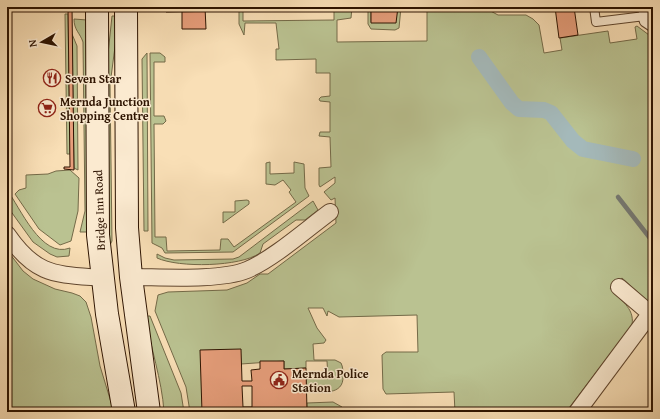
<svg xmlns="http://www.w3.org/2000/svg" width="660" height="419" font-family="'Gentium Book Plus',serif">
<rect width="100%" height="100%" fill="#f9dfb6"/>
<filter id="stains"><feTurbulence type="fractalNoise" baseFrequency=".005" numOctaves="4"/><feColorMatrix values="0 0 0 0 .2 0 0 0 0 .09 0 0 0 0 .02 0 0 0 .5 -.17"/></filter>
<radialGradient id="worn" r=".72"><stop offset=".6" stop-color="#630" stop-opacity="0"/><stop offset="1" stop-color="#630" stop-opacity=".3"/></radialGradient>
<path fill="#bac291" stroke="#746a48" d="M239,7H243V21L334,20V7H352L351,18L337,20V42L427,41V7H483L498,15H526L533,19L539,25L544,53L562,50L560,38L608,31L610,43L637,39L635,27L637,26L653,38V306L622,278L610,288C619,300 635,307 632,325L566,412H455L454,392L386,394L383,389L382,355L386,352H418L417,315L339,317L328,311L327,316L323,308H308L317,328L326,340L324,343L313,344L314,360H335L341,363C343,367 343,371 343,376C344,396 321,392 306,392V379L328,378L327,361H306V368L284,369V361L241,364L202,408H194V412H190L186,387L155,311L158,295L168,292L227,290L247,283L260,274H268L336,223L335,198L331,200L324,192L335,183V177L320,187L319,185V168L331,167L330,137L319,136L320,132H330V102L320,101L319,99L321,97L330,96V73H316V59L276,60V49H279L276,23H245L244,35L239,24Z
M368,7H371V22L398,7H401L399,28L395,30L371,29L368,24Z
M65,14H68L70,154H67Z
M112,16H119L110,85L112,241L110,245H109L106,73Z
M74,19L87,20L89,232H80L85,211L83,42C80,33 74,30 74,19Z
M72,34L77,46L78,170L74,168Z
M147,53L148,231H144L142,59Z
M150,53H160L165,57V62H154V116H164L166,121L163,124H154L155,237H166L167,251L220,250L221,239H228L234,247L296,202L289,192L291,190L283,180L275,185L266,184V163L270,162V174L294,173V162L304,164L305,188L309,196L233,252L165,253L162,248L152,243Z
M70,170L79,178L78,211L71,241L60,245L39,229L15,194L19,190L26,188V175L48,174L56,171Z
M7,190C20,207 41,259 70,248L69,256L57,257L50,254L33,242L7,206Z
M247,200L249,201V204L223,223V212H235V201Z
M313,201L318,210L305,220H296L263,244L260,253C240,267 179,268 157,258V254L165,258L174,260L233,259L239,257Z
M7,250L23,271L33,279L55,289L72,293L80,296L86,302L91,317L100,366L114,412H7Z
M146,316H150L181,393L184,412H164C162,379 150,348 146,316Z
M333,402L342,407L344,412H307V403Z"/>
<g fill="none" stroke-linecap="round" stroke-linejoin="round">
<path stroke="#747770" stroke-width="4.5" d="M618,197L653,242"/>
<path stroke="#a4b9ba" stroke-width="16" d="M479,57L512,103L519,109L544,110L551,113L573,141L583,149L633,159"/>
</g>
<path fill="#e89f7c" stroke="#2d1300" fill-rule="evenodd" d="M68,7H72L74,170L64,169V167H70Z
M166,7H225V11L166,12Z
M182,7H205L206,29H182Z
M371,7H398L396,23H371Z
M555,7H574L578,35L559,38Z
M241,349L242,381H252L251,370L260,369V361H284V369L306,368L307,412H202L200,350ZM242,386H252V407H243Z"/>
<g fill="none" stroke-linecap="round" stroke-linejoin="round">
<defs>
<path id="service" d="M594,7L596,22L653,15
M642,15L644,22L653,28"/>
<path id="minor" d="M7,234C36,276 54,274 102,278
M131,277C162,277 220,281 247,270C273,259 307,229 330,212
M619,287L653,316
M577,412L650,314"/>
<path id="secondary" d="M97,7L98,235L107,314L124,412
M126,7L127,228L131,277L149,412"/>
</defs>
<use href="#service" stroke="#60462e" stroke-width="10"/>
<use href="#minor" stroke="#60462e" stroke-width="18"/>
<use href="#secondary" stroke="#2d1300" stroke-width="24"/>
<use href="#service" stroke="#fbead0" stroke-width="8"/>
<use href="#minor" stroke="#fbead0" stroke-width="16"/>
<use href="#secondary" stroke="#fbead0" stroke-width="22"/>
</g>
<defs>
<symbol id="restaurant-ring" viewBox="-11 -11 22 22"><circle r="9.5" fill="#fbead0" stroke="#8f2418" stroke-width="1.5"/><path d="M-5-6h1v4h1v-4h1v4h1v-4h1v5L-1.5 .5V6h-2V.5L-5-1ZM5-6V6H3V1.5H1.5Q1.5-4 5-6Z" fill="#8f2418"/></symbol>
<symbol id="supermarket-ring" viewBox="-11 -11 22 22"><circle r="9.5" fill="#fbead0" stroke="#8f2418" stroke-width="1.5"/><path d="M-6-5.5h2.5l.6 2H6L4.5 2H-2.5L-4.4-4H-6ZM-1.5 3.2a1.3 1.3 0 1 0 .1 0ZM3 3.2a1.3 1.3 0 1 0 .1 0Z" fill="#8f2418"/></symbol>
<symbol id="civic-ring" viewBox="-11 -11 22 22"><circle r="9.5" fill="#fbead0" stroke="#8f2418" stroke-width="1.5"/><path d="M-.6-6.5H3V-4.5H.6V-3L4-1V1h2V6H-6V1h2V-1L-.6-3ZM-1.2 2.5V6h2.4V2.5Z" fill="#8f2418"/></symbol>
</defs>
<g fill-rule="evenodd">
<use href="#restaurant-ring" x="42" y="68" width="20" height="20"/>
<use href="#supermarket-ring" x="37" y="98" width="20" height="20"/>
<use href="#civic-ring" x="269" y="370" width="20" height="20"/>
</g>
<g text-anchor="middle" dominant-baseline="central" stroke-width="3" stroke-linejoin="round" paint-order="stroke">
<g font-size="12" font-weight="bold" fill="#2d1300" stroke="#fbead0" text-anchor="start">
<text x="65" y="78">Seven Star</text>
<text x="60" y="101">Mernda Junction<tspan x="60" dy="14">Shopping Centre</tspan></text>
<text x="292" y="373">Mernda Police<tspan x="292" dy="14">Station</tspan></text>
</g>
<g font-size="12" fill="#2d1300" stroke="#fbead0">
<text transform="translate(99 210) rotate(-92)">Bridge Inn Road</text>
</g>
</g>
<rect width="660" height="419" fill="none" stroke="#f9dfb6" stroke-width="24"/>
<rect x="8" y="8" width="644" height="403" fill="none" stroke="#2d1300" stroke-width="2"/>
<rect x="12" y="12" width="636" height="395" fill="none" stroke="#2d1300"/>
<g transform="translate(42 42) rotate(261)" stroke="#fbead0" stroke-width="3" paint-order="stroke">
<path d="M0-3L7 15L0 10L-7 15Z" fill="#2d1300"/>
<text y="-6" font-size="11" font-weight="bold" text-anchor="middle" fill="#2d1300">N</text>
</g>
<rect width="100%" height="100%" filter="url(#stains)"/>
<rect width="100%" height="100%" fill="url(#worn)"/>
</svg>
